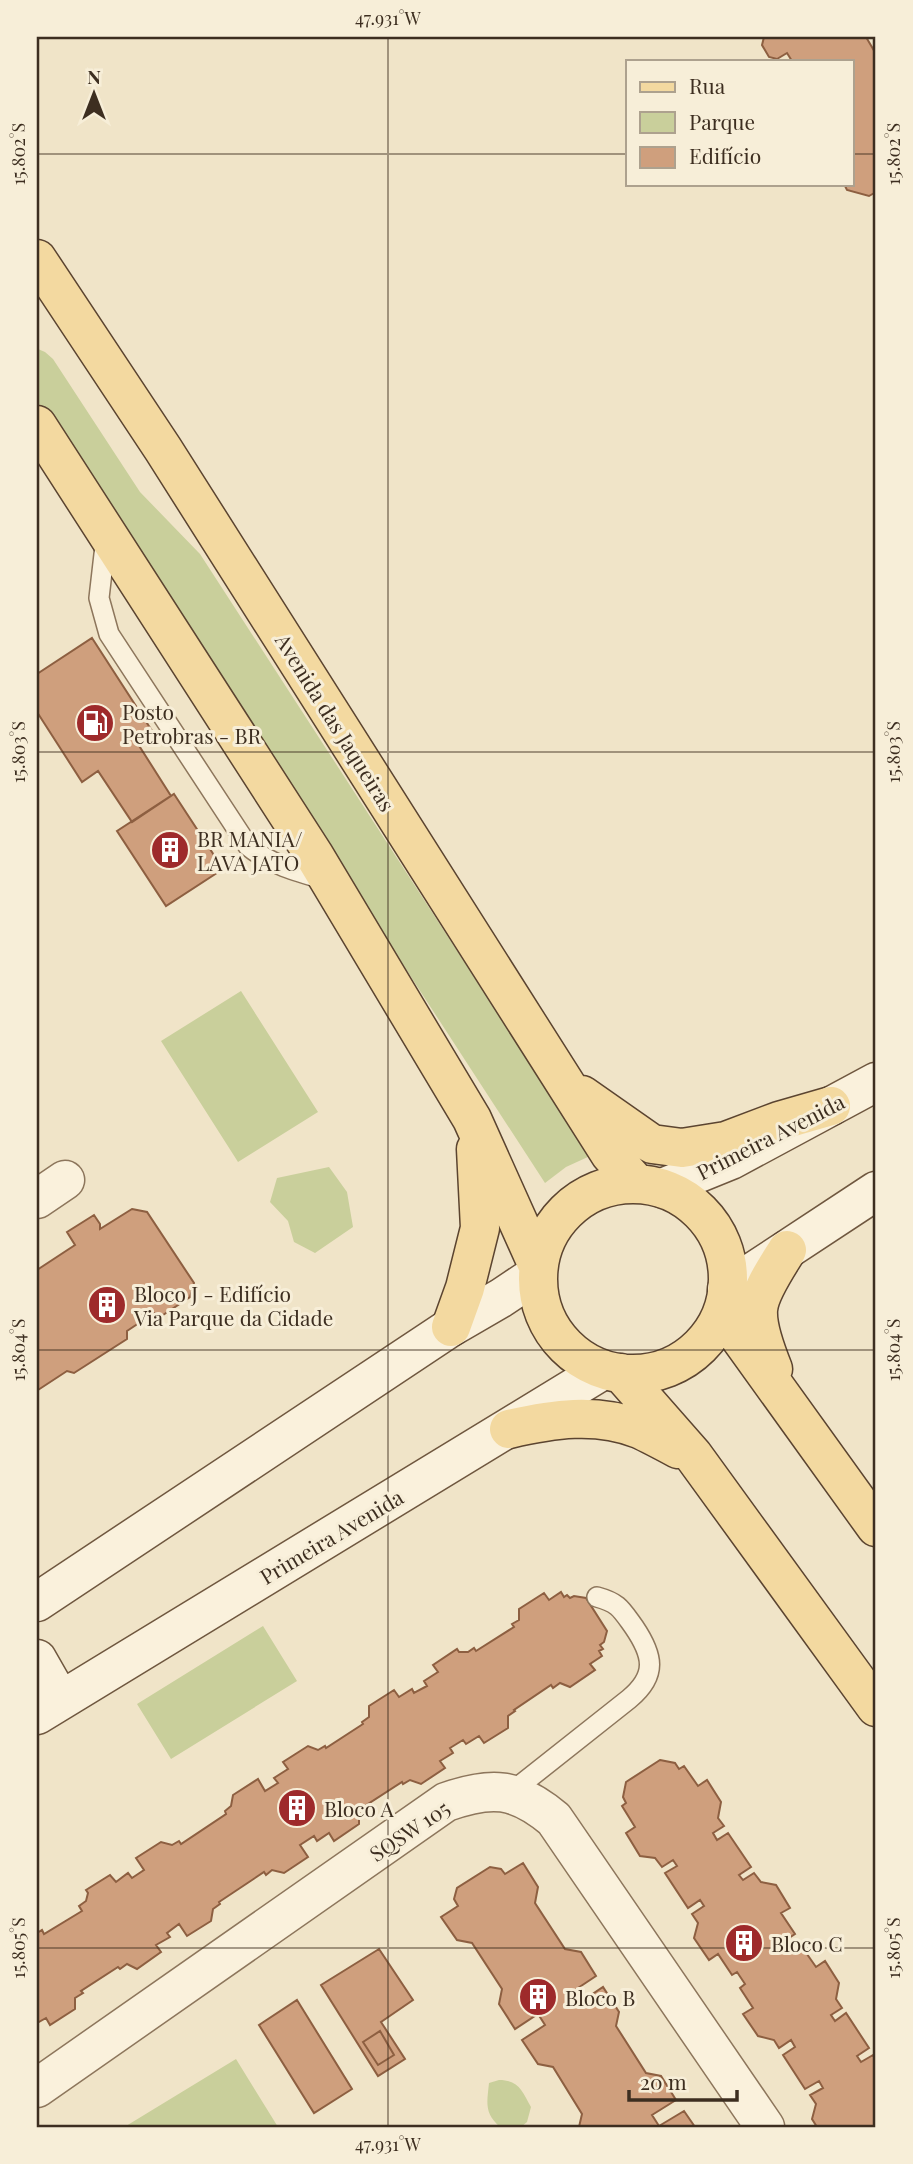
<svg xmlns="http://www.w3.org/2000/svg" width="913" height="2164" font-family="'Playfair Display',serif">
<rect width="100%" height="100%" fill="#f0e4c8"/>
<path fill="#c9cf9b" d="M38,349L45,352L53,359L140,492L200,554L590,1156L566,1167L545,1183L37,402Z
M241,991L318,1112L238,1162L161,1041Z
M329,1167L347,1192L353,1227L315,1253L294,1242L288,1221L270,1202L277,1178Z
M263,1626L297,1681L171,1759L137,1704Z
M236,2059L278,2127H126V2126Z
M499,2080C519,2080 522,2091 531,2107L527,2122L521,2127H500C484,2113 487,2103 489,2083Z"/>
<path fill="#cf9f7d" stroke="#8d5f41" stroke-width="2" fill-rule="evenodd" d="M764,37H866L876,54L874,63L876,67L874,74L876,78V192L869,196L847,190L844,184H852V61H792L787,53L777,59L769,57L762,45Z
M92,638L154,734L138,744L171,796L132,822L98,771L82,782L37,712V674Z
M174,794L223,869L166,906L117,831Z
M132,1209L147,1212L194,1283L190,1297L163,1315L154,1313L127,1331V1339L74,1373L67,1371L38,1390L37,1396V1270L75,1245L67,1232L94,1215L100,1224V1229Z
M561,1592L564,1597L567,1595L570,1598L574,1596L586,1598L607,1631L604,1642L600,1645L603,1649L599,1651L602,1656L590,1664L595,1670L570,1687L560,1683L553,1688L551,1685L514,1710L515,1711L508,1716V1728L484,1743L479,1736L466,1744L463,1740L450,1748L453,1753L440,1761L445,1768L421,1784L410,1780L403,1784L402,1782L365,1806L366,1809L359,1814V1824L334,1841L329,1833L317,1841L314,1836L300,1845L308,1857L284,1873L272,1870L266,1875L264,1872L219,1902L220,1904L213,1909L211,1921L187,1936L179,1924L167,1933L170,1937L156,1945L161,1952L137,1969L127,1964L120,1969L118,1967L81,1991L83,1993L75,1998V2009L50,2025L46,2018L37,2023V1933L42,1930L44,1934L82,1911L79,1906L86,1901L88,1893L86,1890L110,1875L116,1882L128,1873L132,1878L144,1870L136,1858L161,1842L172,1845L179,1841L181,1844L226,1814L225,1811L231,1806L233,1795L258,1779L265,1791L278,1783L274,1778L288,1769L283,1762L308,1746L318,1750L325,1746L326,1748L363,1724L362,1722L369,1717V1706L394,1690L399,1697L412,1689L414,1693L427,1686L424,1681L438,1672L433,1665L457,1649L459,1652H468L474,1648L476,1651L514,1627L512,1624L519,1620V1609L544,1593L549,1600Z
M660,1760L675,1763L679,1769L684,1766L698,1786L707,1780L721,1802L718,1818L724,1826L713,1833L717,1840L728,1833L751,1867L739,1875L743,1880L754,1873L761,1882L776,1885L790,1908L781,1913L795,1934L789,1938L797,1951L802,1947L816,1967L825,1961L839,1983L836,1999L842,2008L831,2015L835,2021L846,2013L869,2048L857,2056L861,2062L873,2055L876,2060V2127H817L812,2119L816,2104L810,2095L823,2088L819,2081L805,2089L783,2055L795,2047L791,2040L779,2048L774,2040L758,2036L743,2014L753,2008L740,1988L745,1984L737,1972L732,1975L718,1954L709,1960L694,1938L698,1923L692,1914L704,1906L700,1900L688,1908L665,1873L677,1866L673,1860L662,1867L655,1858L640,1856L626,1833L635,1827L622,1806L626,1803L623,1797L626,1782Z
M523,1863L538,1887L535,1903L565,1949L581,1952L596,1976L572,1992L579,2003L603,1987L619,2012L616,2026L646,2073L661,2076L676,2100L652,2115L659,2126L684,2111L695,2127H579L582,2114L553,2067L538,2064L522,2040L545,2025L538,2014L515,2029L499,2004L502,1989L472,1943L457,1940L441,1917L458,1906L454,1899L457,1888L490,1867L501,1869L505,1874Z
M379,1949L413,2000L381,2022L405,2059L378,2076L321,1985ZM380,2031L394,2055L378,2065L363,2042Z
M297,2000L352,2089L314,2113L259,2025Z
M380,2031L394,2055L378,2065L363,2042Z"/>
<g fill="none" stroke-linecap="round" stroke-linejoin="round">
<defs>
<path id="lane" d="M106,537L99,598L109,634L248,846C271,865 298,872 327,880
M509,1794L629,1699C658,1675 653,1655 634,1627C621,1609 619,1603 597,1597"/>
<path id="street" d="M37,1199L65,1180
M37,2088L446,1802C491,1786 516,1787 554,1819L765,2127"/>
<path id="secondary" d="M662,1188L731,1160L876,1082
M727,1289L876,1191
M37,1602L451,1327L501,1298L537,1274
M37,1659L53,1687L57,1702
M37,1715L603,1370"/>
<path id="primary" d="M37,259L163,449L610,1154L636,1183
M37,425L314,855L472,1119L538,1266
M582,1095L652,1144L682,1148L726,1141L779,1121L831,1106
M538 1279a95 95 0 1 1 190 0a95 95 0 1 1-190 0Z
M722,1313L876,1527
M451,1327L465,1288L480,1228L476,1149
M773,1369C767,1354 757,1326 758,1310C759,1292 778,1265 787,1250
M621,1373L693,1455L876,1707
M509,1429C552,1419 596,1412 639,1429C652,1435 665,1442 678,1449"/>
</defs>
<use href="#lane" stroke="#8d765c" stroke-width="22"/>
<use href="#street" stroke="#8d765c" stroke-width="41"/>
<use href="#secondary" stroke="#6f573f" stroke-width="41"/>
<use href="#primary" stroke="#5b4430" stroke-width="41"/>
<use href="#lane" stroke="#faf1dc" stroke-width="19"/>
<use href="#street" stroke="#faf1dc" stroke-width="38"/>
<use href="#secondary" stroke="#faf1dc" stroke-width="38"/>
<use href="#primary" stroke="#f3d9a0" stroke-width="38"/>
</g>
<path fill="none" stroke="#3d2e20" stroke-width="2" stroke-opacity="0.45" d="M388,37V2127M37,154H628M852,154H876M37,752H876M37,1350H876M37,1948H876"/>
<defs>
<symbol id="fuel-disc" viewBox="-11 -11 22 22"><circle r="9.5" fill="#9e2a2b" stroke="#f7eed8"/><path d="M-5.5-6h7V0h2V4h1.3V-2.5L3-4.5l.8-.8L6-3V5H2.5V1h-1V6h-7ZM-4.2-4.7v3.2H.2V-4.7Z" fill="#fff"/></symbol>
<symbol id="building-disc" viewBox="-11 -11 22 22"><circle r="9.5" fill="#9e2a2b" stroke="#f7eed8"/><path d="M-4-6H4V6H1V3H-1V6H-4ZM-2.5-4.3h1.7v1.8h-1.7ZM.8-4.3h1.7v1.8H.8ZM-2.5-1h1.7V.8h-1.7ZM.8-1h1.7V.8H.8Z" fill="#fff"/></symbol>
</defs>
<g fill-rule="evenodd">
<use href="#fuel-disc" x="73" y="701" width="44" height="44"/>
<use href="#building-disc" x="148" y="828" width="44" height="44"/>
<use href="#building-disc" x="85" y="1283" width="44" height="44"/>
<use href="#building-disc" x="275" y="1786" width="44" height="44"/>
<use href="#building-disc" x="722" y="1921" width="44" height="44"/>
<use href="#building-disc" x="516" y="1975" width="44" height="44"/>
</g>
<g text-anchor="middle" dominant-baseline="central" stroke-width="6" stroke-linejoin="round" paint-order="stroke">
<g font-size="21" fill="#3d2e20" stroke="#f7eed8" text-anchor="start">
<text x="122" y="711">Posto<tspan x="122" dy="24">Petrobras - BR</tspan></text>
<text x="197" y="838">BR MANIA/<tspan x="197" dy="24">LAVA JATO</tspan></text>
<text x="134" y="1293">Bloco J - Edifício<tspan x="134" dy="24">Via Parque da Cidade</tspan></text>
<text x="324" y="1808">Bloco A</text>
<text x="771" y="1943">Bloco C</text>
<text x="565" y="1997">Bloco B</text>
</g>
<g font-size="21" fill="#3d2e20" stroke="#f7eed8">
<text transform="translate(336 722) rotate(58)">Avenida das Jaqueiras</text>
<text transform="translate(770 1136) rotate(-27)">Primeira Avenida</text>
<text transform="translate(331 1536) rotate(-31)">Primeira Avenida</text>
<text transform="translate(409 1830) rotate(-34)">SQSW 105</text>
</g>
</g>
<rect width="913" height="2164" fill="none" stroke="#f7eed8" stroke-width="77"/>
<rect x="626" y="60" width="228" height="126" fill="#f7eed8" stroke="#ada18e" stroke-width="2"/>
<rect x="640" y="82" width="35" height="10" fill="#f3d9a0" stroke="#ada18e" stroke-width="2"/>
<text x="689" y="94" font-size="21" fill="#3d2e20">Rua</text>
<rect x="640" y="112" width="35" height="21" fill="#c9cf9b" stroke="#ada18e" stroke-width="2"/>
<text x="689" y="130" font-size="21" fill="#3d2e20">Parque</text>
<rect x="640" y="147" width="35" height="21" fill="#cf9f7d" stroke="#ada18e" stroke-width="2"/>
<text x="689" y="164" font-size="21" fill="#3d2e20">Edifício</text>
<g transform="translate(94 94)" stroke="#f7eed8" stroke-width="5" paint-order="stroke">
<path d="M0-5L12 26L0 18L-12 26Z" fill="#3d2e20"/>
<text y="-10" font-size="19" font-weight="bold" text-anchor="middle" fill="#3d2e20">N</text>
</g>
<path d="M629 2090v10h108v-10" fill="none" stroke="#3d2e20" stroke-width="3.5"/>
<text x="640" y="2090" font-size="21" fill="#3d2e20" stroke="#f7eed8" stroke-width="5" paint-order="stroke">20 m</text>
<rect x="38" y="38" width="836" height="2088" fill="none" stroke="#3d2e20" stroke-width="2.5"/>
<g font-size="18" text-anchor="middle" fill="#3d2e20">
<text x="388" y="25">47.931°W</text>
<text transform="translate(19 154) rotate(-90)" y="6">15.802°S</text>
<text transform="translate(894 154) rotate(-90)" y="6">15.802°S</text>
<text transform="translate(19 752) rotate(-90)" y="6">15.803°S</text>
<text transform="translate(894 752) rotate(-90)" y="6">15.803°S</text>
<text transform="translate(19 1350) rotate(-90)" y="6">15.804°S</text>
<text transform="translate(894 1350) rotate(-90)" y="6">15.804°S</text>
<text transform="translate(19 1948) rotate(-90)" y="6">15.805°S</text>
<text transform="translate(894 1948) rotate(-90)" y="6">15.805°S</text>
<text x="388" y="2151">47.931°W</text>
</g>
</svg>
